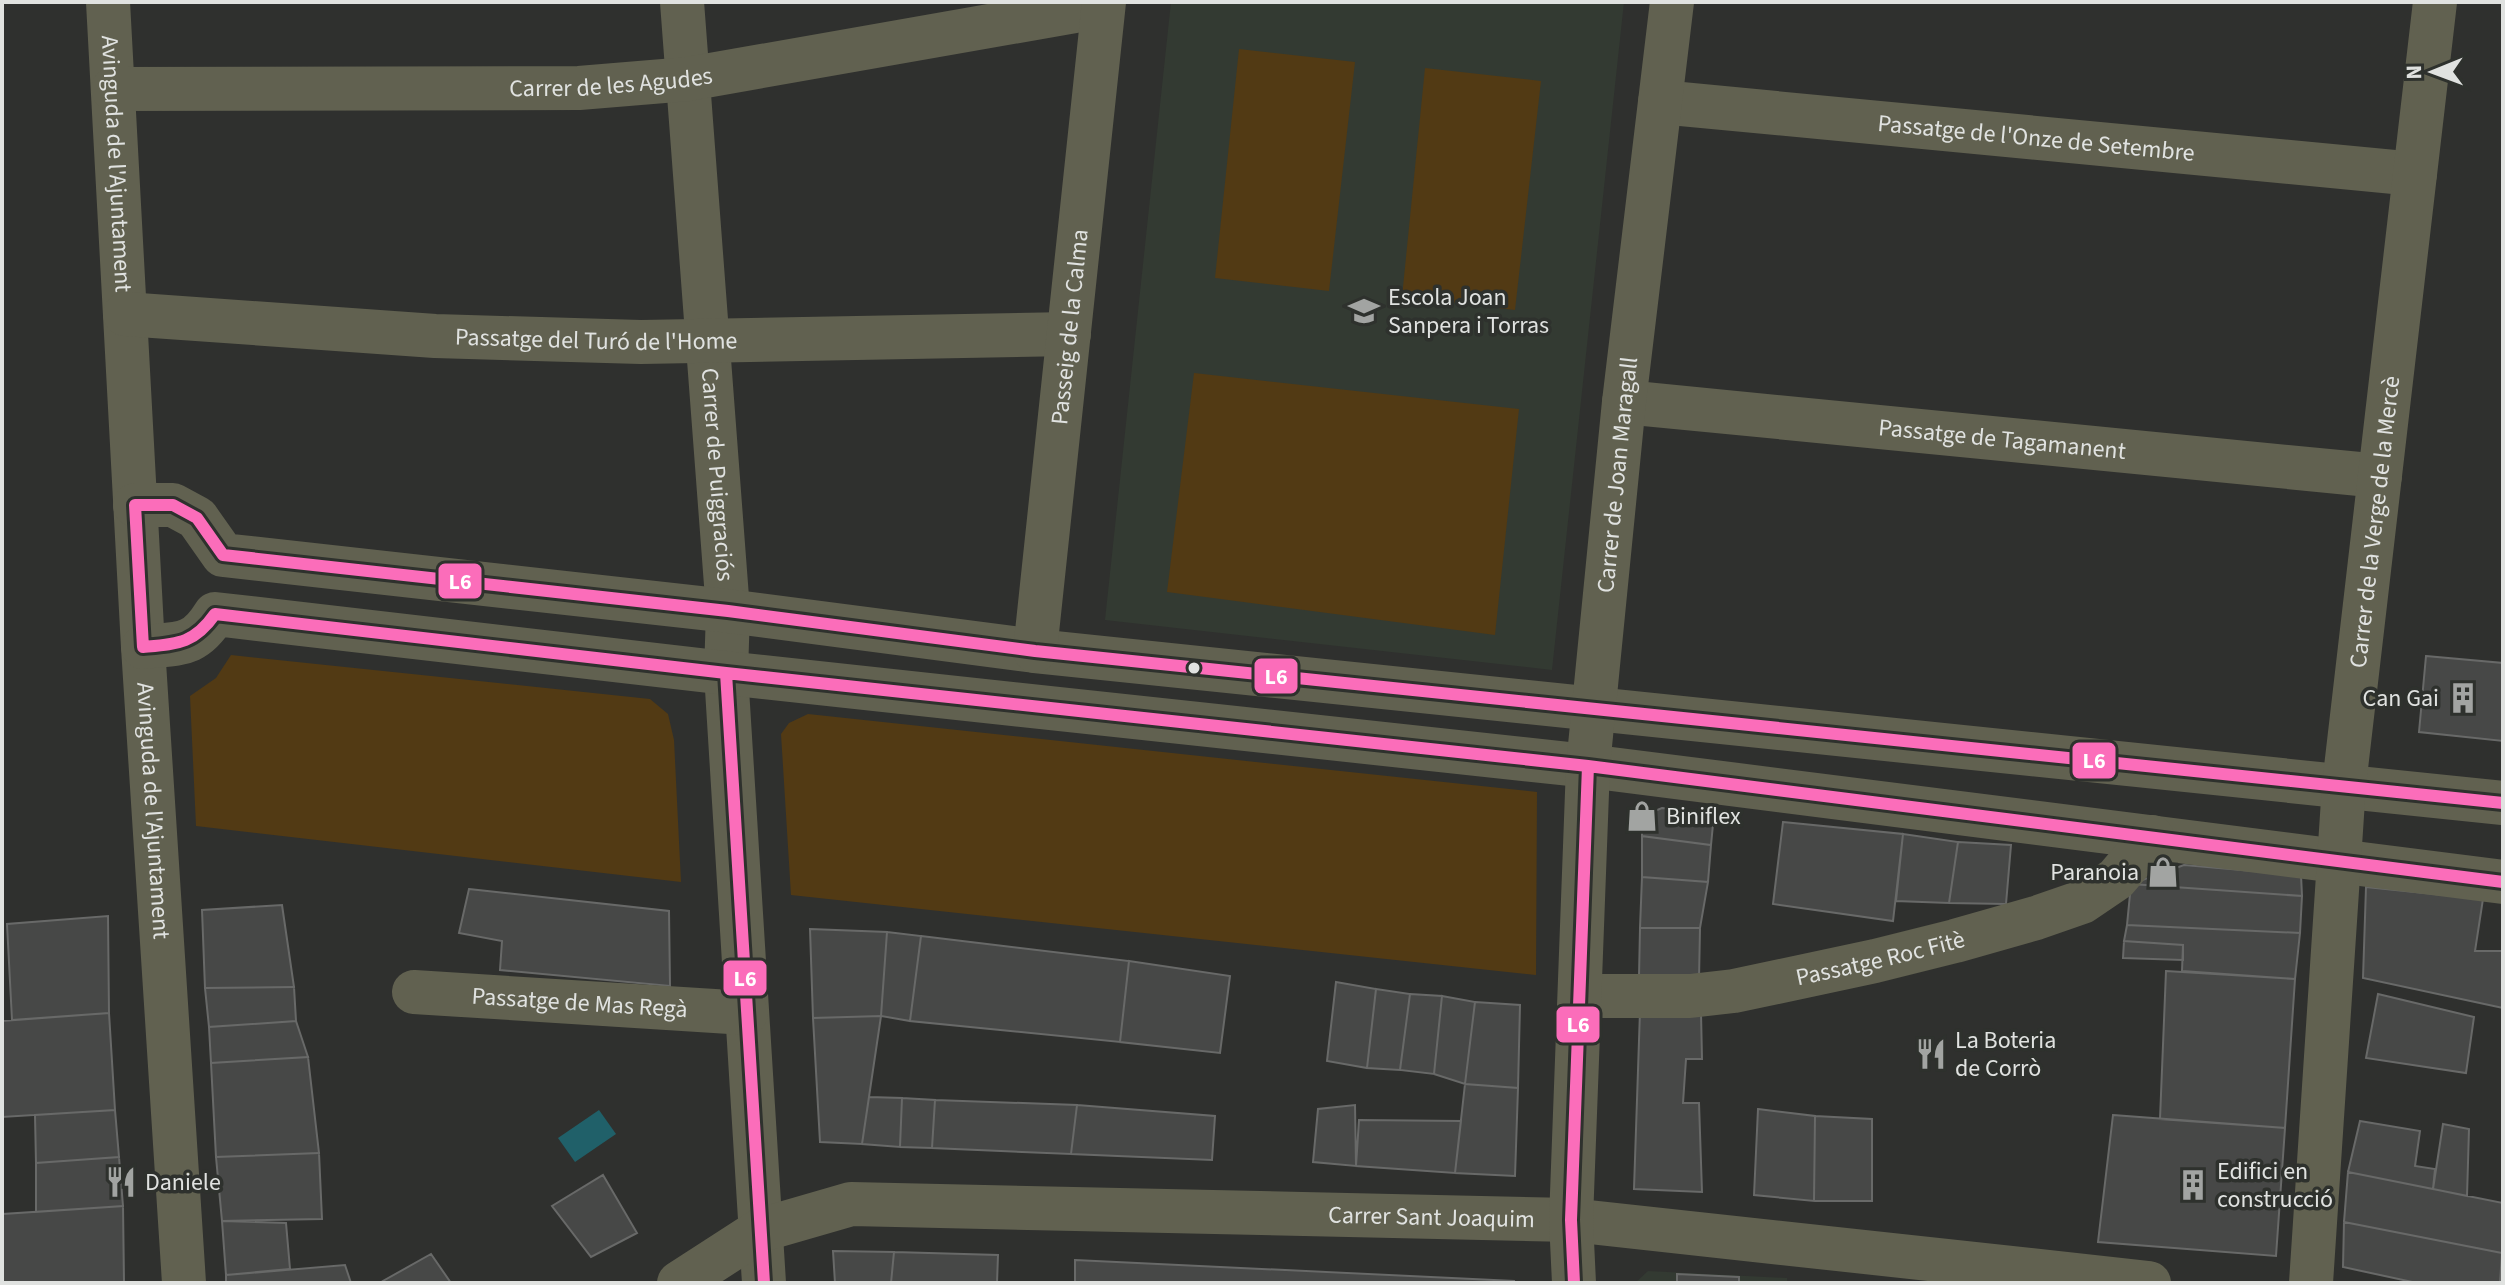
<svg xmlns="http://www.w3.org/2000/svg" width="2505" height="1285" font-family="'Source Sans 3',sans-serif">
<rect width="100%" height="100%" fill="#2f302e"/>
<path fill="#333a32" d="M1171,2H1624L1552,670L1105,620Z
M1648,1271L1787,1278V1283H1635Z"/>
<path fill="#523a14" d="M1239,49L1355,62L1329,291L1215,278Z
M1425,68L1541,81L1515,310L1402,297Z
M1194,373L1519,409L1495,635L1167,592Z
M231,655L650,699L668,714L674,740L681,882L196,826L190,696L216,678Z
M808,714L1537,792L1536,975L791,895L781,734L789,723Z"/>
<path fill="#206069" d="M599,1110L616,1134L575,1162L558,1138Z"/>
<path fill="#474847" stroke="#686968" stroke-width="2" d="M2426,656L2503,663V741L2419,732Z
M1662,808L1714,814L1711,845L1642,836V816Z
M1783,822L1903,834L1893,921L1773,904Z
M1903,834L1958,842L1949,903L1896,901Z
M1642,836L1711,845L1708,882L1642,877Z
M1958,842L2011,845L2006,904L1949,903Z
M2184,865L2301,875L2302,896L2131,884Z
M1642,877L1708,882L1700,928H1640Z
M2131,884L2302,896L2300,933L2127,925Z
M2366,887L2483,899L2475,951H2503V1008L2363,978Z
M469,889L669,911L670,986L500,970L502,941L459,933Z
M282,905L294,987L205,988L202,910Z
M108,916L109,1013L12,1020L7,924Z
M2127,925L2300,933L2295,979L2182,971L2183,945L2124,941Z
M1640,928H1700L1699,979L1639,977Z
M810,929L887,932L881,1016L813,1018Z
M887,932L921,936L910,1021L881,1016Z
M921,936L1129,961L1120,1042L910,1021Z
M2124,941L2183,945V960L2123,958Z
M1129,961L1230,976L1220,1053L1120,1042Z
M2166,971L2295,979L2285,1128L2160,1119Z
M1336,982L1376,989L1367,1068L1327,1061Z
M294,987L296,1021L209,1027L205,988Z
M1376,989L1410,994L1400,1070L1367,1068Z
M1410,994L1442,996L1434,1074L1400,1070Z
M2378,994L2474,1017L2466,1073L2366,1058Z
M1442,996L1475,1002L1465,1084L1434,1074Z
M1475,1002L1520,1005L1518,1088L1465,1084Z
M1640,1011L1701,1013L1702,1059H1686L1683,1103H1699L1702,1192L1634,1189Z
M109,1013L115,1110L2,1117V1021Z
M881,1016L862,1144L820,1142L813,1018Z
M296,1021L308,1057L211,1063L209,1027Z
M308,1057L319,1153L216,1157L211,1063Z
M1465,1084L1518,1088L1515,1176L1455,1173Z
M869,1097L902,1098L900,1147L862,1144Z
M902,1098L935,1100L932,1148L900,1147Z
M935,1100L1077,1105L1071,1154L932,1148Z
M1077,1105L1215,1116L1212,1160L1071,1154Z
M1355,1105L1356,1166L1313,1162L1318,1109Z
M1758,1109L1815,1116L1814,1201L1754,1195Z
M115,1110L119,1157L36,1163L35,1115Z
M2113,1115L2285,1128L2276,1256L2098,1242Z
M1815,1116L1872,1119V1201H1814Z
M1359,1120L1461,1121L1455,1173L1356,1166Z
M2360,1121L2420,1131L2415,1166L2435,1169L2433,1189L2348,1172Z
M2443,1124L2469,1129L2467,1196L2433,1189Z
M319,1153L322,1219L222,1221L216,1157Z
M119,1157L123,1206L36,1212V1163Z
M2348,1172L2503,1203L2502,1253L2344,1222Z
M603,1175L637,1233L591,1257L552,1206Z
M123,1206L124,1283H2L3,1214Z
M222,1221L286,1223L290,1269L226,1275Z
M2344,1222L2502,1253L2500,1283H2417L2343,1267Z
M2503,1231V1283H2500L2502,1253Z
M833,1251L894,1252L891,1283H835Z
M894,1252L998,1255L997,1283H891Z
M431,1254L451,1283H385L383,1281Z
M1075,1260L1514,1281V1283H1075Z
M345,1265L351,1283H226V1275Z
M1677,1274L1739,1277V1283H1677Z"/>
<g fill="none" stroke-linecap="round" stroke-linejoin="round">
<g stroke="#616150" stroke-width="44">
<path id="s1" d="M108,2L143,647L184,1283"/>
<path id="s2" d="M682,2L728,611L726,673L764,1283"/>
<path id="s3" d="M113,89L579,88L688,79L1103,6"/>
<path id="s4" d="M1660,102L2415,174"/>
<path id="s5" d="M125,314L435,336L641,342L1069,334"/>
<path id="s6" d="M1624,402L2380,476"/>
<path d="M135,505H173L197,518L223,555L728,611L1035,651L2503,803"/>
<path d="M143,647C179,643 194,648 215,614L726,673L1588,766L2503,882"/>
<path id="s7" d="M1035,651L1104,2"/>
<path id="s8" d="M414,992L746,1013"/>
<path id="s9" d="M1580,996H1690L1734,991L1875,961L1955,941L2036,918L2082,902L2116,879L2152,837"/>
<path id="s10" d="M679,1283L761,1230L851,1204L1571,1220L2149,1283"/>
<path id="s11" d="M1574,1283L1571,1220L1588,766L1624,402L1672,2"/>
<path id="s12" d="M2311,1283L2344,785L2435,2"/>
</g>
<defs>
<path id="bus-1" d="M726,673L764,1283
M2503,803L1035,651L728,611L223,555L197,518L173,505H135L143,647C177,644 194,644 215,614L726,673L1588,766L2503,882
M1574,1283L1571,1220L1588,766"/>
</defs>
<use href="#bus-1" stroke="#2e312d" stroke-width="18"/>
<use href="#bus-1" stroke="#fb6dba" stroke-width="12"/>
</g>
<defs>
<symbol id="school-bare" viewBox="-9 -9 18 18"><path d="M0-5L7-2L0 1L-7-2ZM-4 1L0 2.5L4 1V4Q0 6-4 4Z" fill="#a2a4a2" stroke="#2e312d" stroke-width="2.5" paint-order="stroke"/></symbol>
<symbol id="building-bare" viewBox="-9 -9 18 18"><path d="M-4-6H4V6H1V3H-1V6H-4ZM-2.5-4.3h1.7v1.8h-1.7ZM.8-4.3h1.7v1.8H.8ZM-2.5-1h1.7V.8h-1.7ZM.8-1h1.7V.8H.8Z" fill="#a2a4a2" stroke="#2e312d" stroke-width="2.5" paint-order="stroke"/></symbol>
<symbol id="shop-bare" viewBox="-9 -9 18 18"><path d="M-5-2.5h2.3a2.7 3.5 0 0 1 5.4 0H5L5.5 6h-11ZM-1.5-2.5h3a1.5 2.3 0 0 0-3 0Z" fill="#a2a4a2" stroke="#2e312d" stroke-width="2.5" paint-order="stroke"/></symbol>
<symbol id="restaurant-bare" viewBox="-9 -9 18 18"><path d="M-5-6h1v4h1v-4h1v4h1v-4h1v5L-1.5 .5V6h-2V.5L-5-1ZM5-6V6H3V1.5H1.5Q1.5-4 5-6Z" fill="#a2a4a2" stroke="#2e312d" stroke-width="2.5" paint-order="stroke"/></symbol>
</defs>
<g fill-rule="evenodd">
<use href="#school-bare" x="1342" y="289" width="44" height="44"/>
<use href="#building-bare" x="2441" y="676" width="44" height="44"/>
<use href="#shop-bare" x="1620" y="794" width="44" height="44"/>
<use href="#shop-bare" x="2141" y="850" width="44" height="44"/>
<use href="#restaurant-bare" x="1909" y="1032" width="44" height="44"/>
<use href="#restaurant-bare" x="99" y="1160" width="44" height="44"/>
<use href="#building-bare" x="2171" y="1163" width="44" height="44"/>
</g>
<circle fill="#e0e2e0" stroke="#2e312d" stroke-width="3" cx="1194" cy="668" r="7"/>
<g text-anchor="middle" dominant-baseline="central" stroke-width="7" stroke-linejoin="round" paint-order="stroke">
<g font-size="24" fill="#e0e2e0" stroke="#2e312d">
<text stroke="none"><textPath href="#s3" startOffset="498">Carrer de les Agudes</textPath></text>
<text stroke="none"><textPath href="#s4" startOffset="378">Passatge de l'Onze de Setembre</textPath></text>
<text stroke="none"><textPath href="#s1" startOffset="162">Avinguda de l'Ajuntament</textPath></text>
<text stroke="none"><textPath href="#s7" startOffset="326">Passeig de la Calma</textPath></text>
<text stroke="none"><textPath href="#s5" startOffset="472">Passatge del Turó de l'Home</textPath></text>
<text stroke="none"><textPath href="#s6" startOffset="380">Passatge de Tagamanent</textPath></text>
<text stroke="none"><textPath href="#s11" startOffset="810">Carrer de Joan Maragall</textPath></text>
<text stroke="none"><textPath href="#s2" startOffset="474">Carrer de Puiggraciós</textPath></text>
<text stroke="none"><textPath href="#s12" startOffset="764">Carrer de la Verge de la Mercè</textPath></text>
<text stroke="none"><textPath href="#s1" startOffset="810">Avinguda de l'Ajuntament</textPath></text>
<text stroke="none"><textPath href="#s9" startOffset="304">Passatge Roc Fitè</textPath></text>
<text stroke="none"><textPath href="#s8" startOffset="166">Passatge de Mas Regà</textPath></text>
<text stroke="none"><textPath href="#s10" startOffset="772">Carrer Sant Joaquim</textPath></text>
</g>
<g font-size="24" fill="#e0e2e0" stroke="#2e312d" text-anchor="start">
<text x="1388" y="297">Escola Joan<tspan x="1388" dy="28">Sanpera i Torras</tspan></text>
<text x="2439" y="698" text-anchor="end">Can Gai</text>
<text x="1666" y="816">Biniflex</text>
<text x="2139" y="872" text-anchor="end">Paranoia</text>
<text x="1955" y="1040">La Boteria<tspan x="1955" dy="28">de Corrò</tspan></text>
<text x="2217" y="1171">Edifici en<tspan x="2217" dy="28">construcció</tspan></text>
<text x="145" y="1182">Daniele</text>
</g>
</g>
<g stroke="#2e312d" stroke-width="3">
<rect x="437" y="562" width="46" height="38" rx="8" fill="#fb6dba"/>
<rect x="1253" y="657" width="46" height="38" rx="8" fill="#fb6dba"/>
<rect x="2071" y="741" width="46" height="39" rx="8" fill="#fb6dba"/>
<rect x="722" y="959" width="46" height="38" rx="8" fill="#fb6dba"/>
<rect x="1555" y="1005" width="46" height="39" rx="8" fill="#fb6dba"/>
</g>
<g font-size="22" text-anchor="middle" font-weight="bold" fill="#fff">
<text x="460" y="589">L6</text>
<text x="1276" y="684">L6</text>
<text x="2094" y="768">L6</text>
<text x="745" y="986">L6</text>
<text x="1578" y="1032">L6</text>
</g>
<rect width="2505" height="1285" fill="none" stroke="#e0e2e0" stroke-width="8"/>
<g transform="translate(2433 72) rotate(269)" stroke="#2e312d" stroke-width="6" paint-order="stroke">
<path d="M0-6L14 30L0 20L-14 30Z" fill="#e0e2e0"/>
<text y="-12" font-size="22" font-weight="bold" text-anchor="middle" fill="#e0e2e0">N</text>
</g>
</svg>
